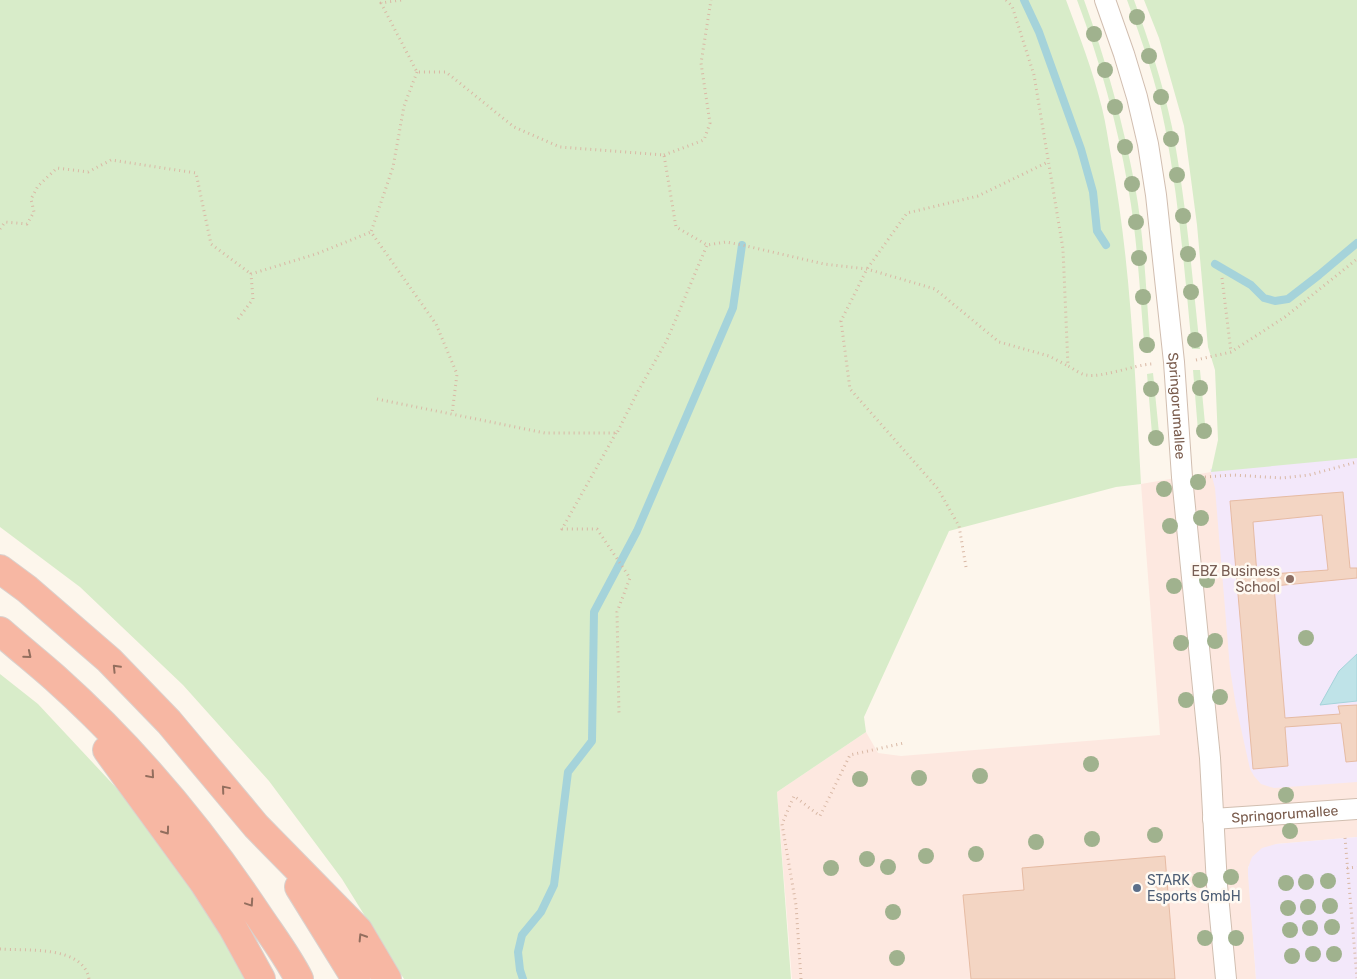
<svg xmlns="http://www.w3.org/2000/svg" width="1357" height="979" font-family="Rubik,sans-serif">
<rect width="100%" height="100%" fill="#fdf6ec"/>
<path fill="#fde8e0" d="M1357,458V837L1276,844L1248,867L1256,979H792L777,792L866,732L878,753L901,756L1160,735L1141,484L1211,472Z"/>
<path fill="#f3e8fa" d="M1357,456V782L1274,788L1261,784L1254,776L1250,769L1236,706L1230,669L1215,488L1210,469Z
M1357,837V979H1256L1248,875V868L1252,857L1262,848L1276,844Z"/>
<path fill="#d8ecc9" d="M0,0H1066C1079,35 1093,71 1102,108C1106,124 1108,140 1111,156C1131,264 1135,374 1141,484L1116,487L949,531L864,717L866,732L777,792L791,979H404L342,879L269,781L183,685L80,587L0,527Z
M1077,0H1084C1106,60 1123,123 1135,186C1145,241 1146,298 1151,353H1145C1140,298 1138,241 1128,187C1117,123 1100,61 1077,0Z
M1127,0H1134C1149,41 1163,84 1172,127C1186,200 1192,275 1200,349H1192C1185,275 1179,201 1165,127C1157,84 1142,41 1127,0Z
M1144,0H1357V458L1211,472L1218,440L1215,370L1208,347L1197,225L1184,126L1159,38Z
M1193,370H1200L1205,424L1203,439L1198,431Z
M1153,373L1159,433L1157,442L1152,434L1147,374Z
M0,674L38,704L122,794L190,881L247,979H0Z"/>
<path fill="#bfe3e8" stroke="#a5d3da" d="M1357,654V701L1320,705L1339,671Z"/>
<g fill="none" stroke-linecap="round" stroke-linejoin="round">
<path stroke="#a5d3da" stroke-width="8" d="M1024,0L1039,32L1081,149L1093,192L1097,231L1106,245
M1215,264L1251,285L1264,298L1275,301L1288,299L1319,275L1357,243
M523,979L520,970L518,952L522,935L541,912L554,885L568,772L592,741L594,612L637,531L733,308L742,245"/>
</g>
<path fill="#f3d5c3" stroke="#e6bba3" fill-rule="evenodd" d="M1343,492L1350,568H1357V578L1274,586L1285,718L1340,714L1338,706L1357,705V761L1346,762L1341,723L1285,727L1288,766L1253,769L1230,501ZM1322,515L1328,570L1257,575L1253,522Z
M1165,856L1175,979H971L963,895L1024,890L1022,868Z"/>
<g fill="none" stroke-linecap="round" stroke-linejoin="round">
<defs>
<g id="street">
<path id="s1" d="M1105,0L1124,54L1137,97L1148,144L1156,195L1174,362L1182,477L1210,758L1217,885L1226,979"/>
<path id="s2" d="M1213,819L1357,809"/>
</g>
<path id="highway" d="M0,569L27,589L109,660L169,722L256,826L358,930L387,979
M0,631C18,647 37,662 55,678C132,747 201,829 258,915C272,936 288,957 299,979
M107,750L204,883L233,928L261,979
M299,887L356,979"/>
</defs>
<use href="#street" stroke="#d1beb0" stroke-width="22"/>
<use href="#highway" stroke="#dad1cd" stroke-width="30"/>
<path stroke="#d9b8a5" stroke-width="3" stroke-dasharray="1 4" stroke-linecap="butt" d="M401,0L381,3L417,72H446L514,127L560,147L664,155L676,227L707,245L726,242L742,245L824,264L867,269L935,289L999,342L1049,356L1068,366
M1006,0L1012,6L1034,75L1063,249L1068,366C1074,369 1080,374 1086,375C1103,378 1133,365 1152,364
M417,72L404,106L393,167L371,232L436,324L457,374L452,414
M664,155L704,140L710,123L701,63L711,0
M0,229L5,222L27,224L34,212L31,199L38,186L57,168L88,172L111,160L196,173L211,244L251,274
M1222,278L1231,352
M238,319L253,299L251,274L316,254L371,232
M1196,360L1231,352L1285,317L1357,259
M377,399L545,433H617L637,393L667,340L707,245
M616,433L562,529H597L630,578L617,612L619,715
M1205,477L1233,475L1282,478L1309,475L1357,462
M966,567L959,526L938,489L850,389L841,321L867,269L907,213L978,196L1048,162
M1345,838L1357,978
M1347,868L1357,867
M0,949C26,951 83,945 89,979
M801,979L796,905L782,824L794,796L820,816L850,755L904,743"/>
<use href="#street" stroke="#fff" stroke-width="20"/>
<use href="#highway" stroke="#f7b7a3" stroke-width="28"/>
</g>
<g fill="#a0b28e">
<circle cx="1137" cy="17" r="8"/>
<circle cx="1094" cy="34" r="8"/>
<circle cx="1149" cy="56" r="8"/>
<circle cx="1105" cy="70" r="8"/>
<circle cx="1161" cy="97" r="8"/>
<circle cx="1115" cy="107" r="8"/>
<circle cx="1171" cy="139" r="8"/>
<circle cx="1125" cy="147" r="8"/>
<circle cx="1177" cy="175" r="8"/>
<circle cx="1132" cy="184" r="8"/>
<circle cx="1183" cy="216" r="8"/>
<circle cx="1136" cy="222" r="8"/>
<circle cx="1188" cy="254" r="8"/>
<circle cx="1139" cy="258" r="8"/>
<circle cx="1191" cy="292" r="8"/>
<circle cx="1143" cy="297" r="8"/>
<circle cx="1195" cy="340" r="8"/>
<circle cx="1147" cy="345" r="8"/>
<circle cx="1200" cy="388" r="8"/>
<circle cx="1151" cy="389" r="8"/>
<circle cx="1204" cy="431" r="8"/>
<circle cx="1156" cy="438" r="8"/>
<circle cx="1198" cy="482" r="8"/>
<circle cx="1164" cy="489" r="8"/>
<circle cx="1201" cy="518" r="8"/>
<circle cx="1170" cy="526" r="8"/>
<circle cx="1207" cy="580" r="8"/>
<circle cx="1174" cy="586" r="8"/>
<circle cx="1306" cy="638" r="8"/>
<circle cx="1215" cy="641" r="8"/>
<circle cx="1181" cy="643" r="8"/>
<circle cx="1220" cy="697" r="8"/>
<circle cx="1186" cy="700" r="8"/>
<circle cx="1091" cy="764" r="8"/>
<circle cx="980" cy="776" r="8"/>
<circle cx="919" cy="778" r="8"/>
<circle cx="860" cy="779" r="8"/>
<circle cx="1286" cy="795" r="8"/>
<circle cx="1290" cy="831" r="8"/>
<circle cx="1155" cy="835" r="8"/>
<circle cx="1092" cy="839" r="8"/>
<circle cx="1036" cy="842" r="8"/>
<circle cx="976" cy="854" r="8"/>
<circle cx="926" cy="856" r="8"/>
<circle cx="867" cy="859" r="8"/>
<circle cx="888" cy="867" r="8"/>
<circle cx="831" cy="868" r="8"/>
<circle cx="1231" cy="877" r="8"/>
<circle cx="1200" cy="880" r="8"/>
<circle cx="1328" cy="881" r="8"/>
<circle cx="1306" cy="882" r="8"/>
<circle cx="1286" cy="883" r="8"/>
<circle cx="1330" cy="906" r="8"/>
<circle cx="1308" cy="907" r="8"/>
<circle cx="1288" cy="908" r="8"/>
<circle cx="893" cy="912" r="8"/>
<circle cx="1332" cy="927" r="8"/>
<circle cx="1310" cy="928" r="8"/>
<circle cx="1290" cy="930" r="8"/>
<circle cx="1205" cy="938" r="8"/>
<circle cx="1236" cy="938" r="8"/>
<circle cx="1313" cy="954" r="8"/>
<circle cx="1334" cy="954" r="8"/>
<circle cx="1292" cy="956" r="8"/>
<circle cx="897" cy="958" r="8"/>
</g>
<defs><path id="oneway-chevron" d="M-2-3.5L2.5 0L-2 3.5" fill="none" stroke-width="1.6" stroke-linecap="round" stroke-linejoin="round" transform="scale(1.25)"/></defs>
<g stroke="#936e5e">
<use href="#oneway-chevron" transform="translate(28 655) rotate(40)"/>
<use href="#oneway-chevron" transform="translate(116 668) rotate(-134)"/>
<use href="#oneway-chevron" transform="translate(151 775) rotate(49)"/>
<use href="#oneway-chevron" transform="translate(225 789) rotate(-130)"/>
<use href="#oneway-chevron" transform="translate(166 831) rotate(54)"/>
<use href="#oneway-chevron" transform="translate(250 903) rotate(56)"/>
<use href="#oneway-chevron" transform="translate(362 937) rotate(-122)"/>
</g>
<circle fill="#8d6e63" stroke="#fffaf3" stroke-width="2" cx="1290" cy="579" r="5"/>
<circle fill="#5c6f8a" stroke="#fffaf3" stroke-width="2" cx="1137" cy="888" r="5"/>
<g text-anchor="middle" dominant-baseline="central" stroke-width="5" stroke-linejoin="round" paint-order="stroke">
<g font-size="14" fill="#7a5c4d" stroke="#fffaf3">
<text stroke="none"><textPath href="#s1" startOffset="414">Springorumallee</textPath></text>
<text stroke="none"><textPath href="#s2" startOffset="72">Springorumallee</textPath></text>
</g>
<g font-size="14" fill="#785e54" stroke="#fffaf3" text-anchor="end">
<text x="1280" y="571">EBZ Business<tspan x="1280" dy="16">School</tspan></text>
</g>
<g font-size="14" fill="#4e5e75" stroke="#fffaf3" text-anchor="start">
<text x="1147" y="880">STARK<tspan x="1147" dy="16">Esports GmbH</tspan></text>
</g>
</g>
</svg>
